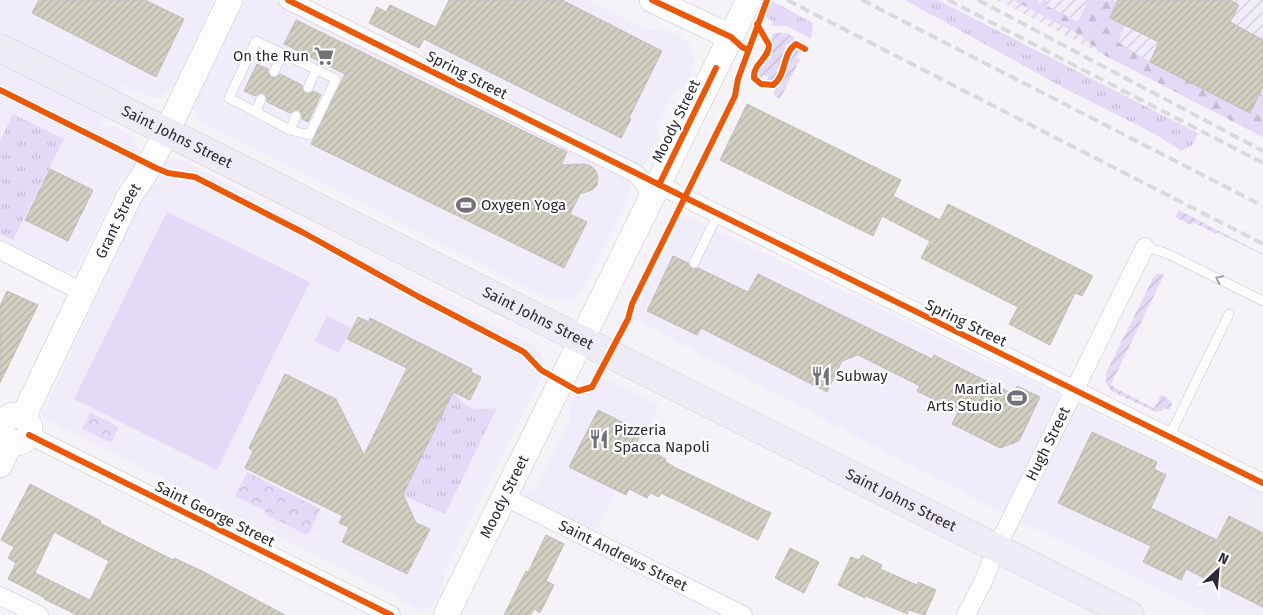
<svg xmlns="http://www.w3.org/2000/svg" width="1263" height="615" font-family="'Fira Sans',sans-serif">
<defs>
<pattern id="industrial-furrows" width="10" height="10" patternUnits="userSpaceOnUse" patternTransform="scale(1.25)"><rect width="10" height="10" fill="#f1ecfa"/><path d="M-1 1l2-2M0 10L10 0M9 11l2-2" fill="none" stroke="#cfcbd7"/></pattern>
<pattern id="grass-tufts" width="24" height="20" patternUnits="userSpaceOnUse" patternTransform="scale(1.25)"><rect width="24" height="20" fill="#e4daf7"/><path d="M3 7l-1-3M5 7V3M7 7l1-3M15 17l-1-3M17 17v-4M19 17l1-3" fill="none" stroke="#c4bbd4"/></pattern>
<pattern id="forest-firs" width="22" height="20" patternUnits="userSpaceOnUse" patternTransform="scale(1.25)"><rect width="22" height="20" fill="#e4daf7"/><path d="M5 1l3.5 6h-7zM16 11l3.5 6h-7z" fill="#c4bbd4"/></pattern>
<pattern id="park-crowns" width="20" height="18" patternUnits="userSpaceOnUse" patternTransform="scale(1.25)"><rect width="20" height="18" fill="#e4daf7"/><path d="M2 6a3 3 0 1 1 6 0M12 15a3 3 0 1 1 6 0" fill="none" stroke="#c4bbd4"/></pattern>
<pattern id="garden-furrows" width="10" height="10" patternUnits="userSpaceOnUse" patternTransform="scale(1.25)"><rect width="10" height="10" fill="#e4daf7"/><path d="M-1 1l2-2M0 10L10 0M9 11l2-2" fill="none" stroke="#c4bbd4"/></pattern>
<pattern id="building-hatch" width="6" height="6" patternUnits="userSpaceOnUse" patternTransform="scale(1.25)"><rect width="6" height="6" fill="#d0cfc0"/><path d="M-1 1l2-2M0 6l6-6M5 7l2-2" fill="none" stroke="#b3b2a6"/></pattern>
</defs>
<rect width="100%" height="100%" fill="#f5f3f8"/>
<path fill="#f1ecfa" d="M0,0H214L175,84L168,92L160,97L151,98L122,85L101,127H115L130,135L139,149L138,158L129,176L120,183L76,271H62L0,239Z
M247,0H274L627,176L631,182V192L582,291L574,298L563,302L551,299L201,123L197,118L192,104L200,83L207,78L244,2Z
M448,0H590L650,30L662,28L683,38L691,47L694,57V66L683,88L673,93L656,126L659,137L644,166L641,167L420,57Z
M170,159H176L186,162L421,289L532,344L541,353L544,366L541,377L445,569L443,592L437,603L428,609L422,612L388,592L41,417L154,172L165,161Z
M683,214L1263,494V615H1209L981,502L632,318Z
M596,379H603L611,381L659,405L595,534L522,497L526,492L533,491L536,489L571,419L569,407L578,391L584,383Z"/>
<path fill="url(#industrial-furrows)" d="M997,0H1263V137L1183,96Z"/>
<path fill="url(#grass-tufts)" d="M905,0H938L1198,133L1193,145L1181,151L1157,135L1064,88Z
M772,1L813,23L811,39L787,26H771L773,21L768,19L765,15Z
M13,114L64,139L13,240L0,234V141Z
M453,392C468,411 474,410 497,408L445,514L402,495Z"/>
<path fill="url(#forest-firs)" d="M1013,0H1034L1041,3L1042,0H1047L1045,5L1078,22L1088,0L1118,1L1110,17L1125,25L1118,42L1150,62L1250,113L1262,89L1263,90V137L1104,55L1080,35Z"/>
<path fill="url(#park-crowns)" d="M90,412L119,427L111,443L82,429Z
M247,472L320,509L310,532L305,534L267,515L264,510L235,496Z"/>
<path fill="url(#garden-furrows)" d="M772,33H786L794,37V41L786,45L781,64L774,79L766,81L768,77L763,75L761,78L758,72L771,57L773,53Z
M798,49L800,50L796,57L800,59L780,99L774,96V90C789,80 788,55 798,49Z
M1179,210L1263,254V255L1217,232L1216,234L1193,222L1191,225L1175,217Z
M1158,273L1164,275L1111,384L1115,388L1154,408L1161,395L1169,399L1172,404L1170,410L1165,408L1161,411L1156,412L1113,392C1107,386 1104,380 1107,371L1153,278Z"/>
<path fill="#e4daf7" d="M167,212L310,282L217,470L74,399Z
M327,316L351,328L339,353L314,341Z"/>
<path fill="url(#building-hatch)" stroke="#bfbebb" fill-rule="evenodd" d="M39,0H145L184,19L156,77L32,13Z
M449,0H562L662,51L629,118L631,119L621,138L424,39L419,48L369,23L377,7L386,12L390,5L436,27Z
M1118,0H1230L1239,5L1230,22L1263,40V86L1250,113L1150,62L1159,42L1110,18Z
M296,20L567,152L561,165L584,164L591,166L596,171L598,177L597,185L592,190L580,194L570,214L587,222L564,268L311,144L345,74L284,44Z
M257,64L268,69V73L271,77L275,78L280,74L302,85V89L305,93L309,94L314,91L321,95L308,122L302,119V115L299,110H295L290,113L267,102V98L264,93H260L255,96L244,91Z
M747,104L901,180L893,196L940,220L948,204L1093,276L1082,296L1075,293L1050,345L1009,324L1018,307L921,258L930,241L882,216L873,236L720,160Z
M50,169L93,190L68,241L25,220Z
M673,256L688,263L692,269L698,268L748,292L758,274L932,359L934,355L1013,394L1017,386L1040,397L1019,441L1000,448L952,424L958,412L917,391L920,386L858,355L842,361L827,392L701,328L697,335L647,311Z
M7,291L38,305L0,383V306Z
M358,317L369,322L370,318L472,369L471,372L481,377L470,400L453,392L403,494L416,523L430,529L407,574L342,542L349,527L339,523L343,516L245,468L253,451L249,448L285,374L336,399L364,455L407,368L347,339Z
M598,410L642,432L636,444L666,459L665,461L674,467L771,513L758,540L661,493L659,497L650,493L647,498L629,489L626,495L569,467Z
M1092,432L1157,462L1154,469L1166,475L1151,508L1217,540L1229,516L1263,533V607L1186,569L1181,580L1143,562L1151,546L1058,503Z
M30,484L101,521L100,523L173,560L174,558L200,570L285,615H77L44,599L45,598L8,579L16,563L8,558L14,547L1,540ZM54,532L109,561L90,600L35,573Z
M546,535L564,544L546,581L554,585L540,613L534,609L531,615H504L526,571L528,572Z
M790,548L819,562L804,593L775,578Z
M862,555L882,565L880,569L917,585L918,582L936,590L925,615L909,610L907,614L866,596L865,598L838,585L851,557L859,560Z"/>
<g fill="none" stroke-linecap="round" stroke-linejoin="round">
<defs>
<path id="lane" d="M256,41L336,79L309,135L290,130L229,98Z
M274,72L282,54
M308,88L316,70
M256,112L261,99
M290,130L296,116
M1145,247L1166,253L1263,301
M694,263L718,214
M1169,437L1229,314"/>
<g id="street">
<path d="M288,0L635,173L645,184L651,200"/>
<path d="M659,185L1263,483"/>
<path d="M0,250L82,292"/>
<path d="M0,421L4,423"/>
<path d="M29,435L391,615"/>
<path id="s1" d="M503,496L743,615"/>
<path d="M0,596L39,615"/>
<path id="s2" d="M966,615L984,580L996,549L1145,247"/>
</g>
<g id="secondary">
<path d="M652,0L731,37"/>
<circle cx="16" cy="429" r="14"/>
<path id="s3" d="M23,417L129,197L145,173L167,131L230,0"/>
<path d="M0,465L11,441"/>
<path id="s4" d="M446,615L749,0"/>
</g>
<g id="primary">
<path id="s5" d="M0,48L1130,615"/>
</g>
</defs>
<use href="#lane" stroke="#c8c5cd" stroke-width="10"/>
<use href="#street" stroke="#c8c5cd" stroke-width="19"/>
<use href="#secondary" stroke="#c8c5cd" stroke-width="26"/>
<use href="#primary" stroke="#d1d0d4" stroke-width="29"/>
<use href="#lane" stroke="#fefdfe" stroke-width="9"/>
<use href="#street" stroke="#fefdfe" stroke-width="18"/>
<use href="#secondary" stroke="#fefdfe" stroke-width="25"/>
<use href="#primary" stroke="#efebf5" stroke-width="28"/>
<path stroke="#dad9db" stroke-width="4" stroke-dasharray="10 5" stroke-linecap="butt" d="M787,0L1263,244
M862,0L1263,206
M948,0L1263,163
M978,0L1263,151"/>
<defs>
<path id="cycleway" d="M288,0L684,197L1263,483
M652,0L731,37L742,47L748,50
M757,24L769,45C769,59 753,63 754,78L761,84L773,85C787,75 782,53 796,44L805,49
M0,90L156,168L168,173L195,177L304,233L419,297L524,352L541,370L578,391L592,387L628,319L632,304L735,96L738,79L767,0
M659,185L716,68
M29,435L391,615"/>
</defs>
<use href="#cycleway" stroke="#fff" stroke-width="9"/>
<use href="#cycleway" stroke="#e8590c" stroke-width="6"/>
</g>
<defs><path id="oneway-chevron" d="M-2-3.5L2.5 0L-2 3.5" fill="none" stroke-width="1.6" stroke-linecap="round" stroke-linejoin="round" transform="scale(1.25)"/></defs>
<use stroke="#a09ea4" href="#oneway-chevron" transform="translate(1219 279) rotate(-154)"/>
<defs>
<symbol id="supermarket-bare" viewBox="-9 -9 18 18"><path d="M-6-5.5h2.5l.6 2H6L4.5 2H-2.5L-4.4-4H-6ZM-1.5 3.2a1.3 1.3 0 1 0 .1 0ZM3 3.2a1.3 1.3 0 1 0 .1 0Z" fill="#747079" stroke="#fff" stroke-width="2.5" paint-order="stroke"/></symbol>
<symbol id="stadium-bare" viewBox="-9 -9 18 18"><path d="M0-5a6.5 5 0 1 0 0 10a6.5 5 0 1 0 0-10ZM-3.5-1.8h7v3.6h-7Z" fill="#747079" stroke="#fff" stroke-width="2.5" paint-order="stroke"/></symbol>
<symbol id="restaurant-bare" viewBox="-9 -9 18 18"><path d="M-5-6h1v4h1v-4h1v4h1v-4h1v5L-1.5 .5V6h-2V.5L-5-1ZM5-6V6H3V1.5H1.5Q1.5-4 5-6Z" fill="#747079" stroke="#fff" stroke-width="2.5" paint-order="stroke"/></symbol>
</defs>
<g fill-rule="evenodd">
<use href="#supermarket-bare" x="310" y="42" width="28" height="28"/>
<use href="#stadium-bare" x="452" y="191" width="28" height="28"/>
<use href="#restaurant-bare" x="807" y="362" width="28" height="28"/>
<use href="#stadium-bare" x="1003" y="384" width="28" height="28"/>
<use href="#restaurant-bare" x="585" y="425" width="28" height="28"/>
</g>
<g text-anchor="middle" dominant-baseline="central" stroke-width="4.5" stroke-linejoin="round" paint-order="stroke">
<g font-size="15" fill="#2e2a35" stroke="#fff" text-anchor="start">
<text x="309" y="56" text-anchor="end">On the Run</text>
<text x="481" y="205">Oxygen Yoga</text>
<text x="836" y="376">Subway</text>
<text x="1002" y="389" text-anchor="end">Martial<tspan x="1002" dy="17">Arts Studio</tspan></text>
<text x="614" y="430">Pizzeria<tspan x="614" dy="17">Spacca Napoli</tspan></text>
</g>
<g font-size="15" fill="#2e2a35" stroke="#fff">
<text transform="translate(467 75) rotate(27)">Spring Street</text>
<text transform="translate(676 121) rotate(-64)">Moody Street</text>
<text stroke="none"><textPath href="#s5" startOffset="198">Saint Johns Street</textPath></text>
<text stroke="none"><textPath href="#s3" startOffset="218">Grant Street</textPath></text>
<text stroke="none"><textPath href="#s5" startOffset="602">Saint Johns Street</textPath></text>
<text transform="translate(966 323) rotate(26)">Spring Street</text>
<text stroke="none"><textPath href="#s2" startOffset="190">Hugh Street</textPath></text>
<text stroke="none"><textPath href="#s4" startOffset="132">Moody Street</textPath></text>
<text stroke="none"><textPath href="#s5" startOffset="1008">Saint Johns Street</textPath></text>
<text transform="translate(215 514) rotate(26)">Saint George Street</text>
<text stroke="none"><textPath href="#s1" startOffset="134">Saint Andrews Street</textPath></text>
</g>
</g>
<g transform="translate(1218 570) rotate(26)" stroke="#ffffff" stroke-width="4" paint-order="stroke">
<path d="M0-4L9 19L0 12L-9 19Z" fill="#2e2a35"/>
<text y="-8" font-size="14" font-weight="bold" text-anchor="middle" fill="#2e2a35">N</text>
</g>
</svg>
